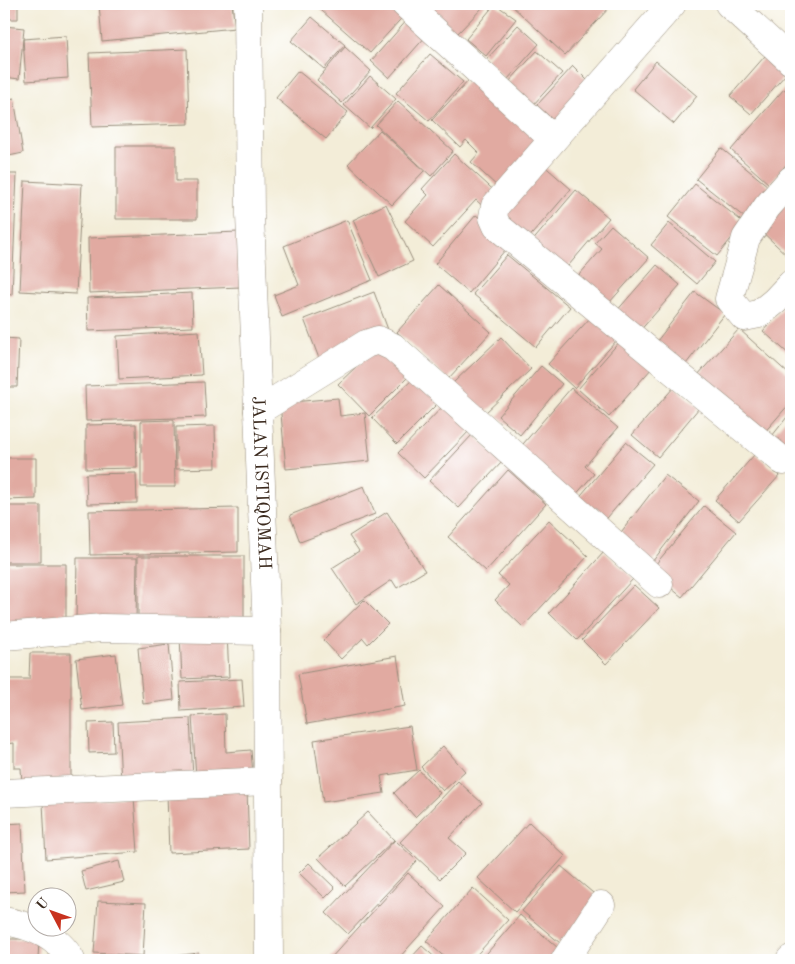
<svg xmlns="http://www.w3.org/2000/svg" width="795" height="964" font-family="'Old Standard TT',serif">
<rect width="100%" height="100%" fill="#fff"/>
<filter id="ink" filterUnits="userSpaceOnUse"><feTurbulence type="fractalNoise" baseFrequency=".02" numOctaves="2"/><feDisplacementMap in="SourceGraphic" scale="10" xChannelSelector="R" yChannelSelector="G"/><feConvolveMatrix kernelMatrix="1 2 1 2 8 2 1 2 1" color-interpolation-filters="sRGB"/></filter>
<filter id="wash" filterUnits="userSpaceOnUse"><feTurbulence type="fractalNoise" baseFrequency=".0096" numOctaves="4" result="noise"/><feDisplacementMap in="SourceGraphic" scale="20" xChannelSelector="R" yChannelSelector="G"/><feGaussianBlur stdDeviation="1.12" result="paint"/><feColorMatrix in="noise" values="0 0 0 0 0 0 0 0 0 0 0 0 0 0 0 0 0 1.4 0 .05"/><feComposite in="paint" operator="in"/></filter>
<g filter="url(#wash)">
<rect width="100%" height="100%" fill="#f3edd8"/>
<g id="blocks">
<path fill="#e1aaa1" d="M4,4H18V19H4Z
M99,4H232L235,28L102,41Z
M314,4H400L408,11L370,53Z
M427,4H486L457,34L426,5Z
M495,4L516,19L486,56L466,39Z
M510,4H609L611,6L565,55Z
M312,17L345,45L324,69L291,41Z
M409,18L427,35L389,78L371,61Z
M518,25L539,44L507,80L486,60Z
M4,26L24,28L23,39L66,36L68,78L26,81L23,39L19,79L4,77Z
M345,47L371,71L342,103L317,80Z
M187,49L189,124L92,127L89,53Z
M537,51L562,73L533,105L508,83Z
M430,54L463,82L429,121L396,93Z
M765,56L786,74L751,114L730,96Z
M656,61L697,96L674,124L633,89Z
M573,66L594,87L558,125L537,105Z
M298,71L348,112L326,139L276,98Z
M370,76L396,99L370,128L344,105Z
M471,78L539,141L498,187L471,162L479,153L466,140L460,147L432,120Z
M784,89L791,96V159L769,184L731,150Z
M14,98L23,153L4,157V100Z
M398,101L453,151L431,176L376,125Z
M380,130L424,171L392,205L348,164Z
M116,146H176V181H197V219H116Z
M721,148L773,190L749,221L696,179Z
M454,154L500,196L487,210L476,200L433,247L405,221L428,195L422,189Z
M541,163L571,189L526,241L496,215Z
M4,174H17L12,295L4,294Z
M25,181L82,184L76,294L20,291Z
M695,184L744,223L717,256L668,217Z
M576,190L609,218L563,272L530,244Z
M781,203L791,212V259L758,228Z
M386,204L413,261L379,277L353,220Z
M476,215L511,243L469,293L435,264Z
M347,220L372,280L282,317L274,295L299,285L284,246Z
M669,223L715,262L697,284L651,245Z
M611,225L649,258L609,303L578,276L602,249L595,243Z
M239,232L241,287L89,293L88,238Z
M507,255L570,307L536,347L473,294Z
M657,265L680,285L638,333L615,313Z
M439,285L491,332L448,379L397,332Z
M374,292L390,335L320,361L304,319Z
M695,292L725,314L686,364L657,341Z
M192,293L193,327L88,331L87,298Z
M791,299V356L763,331Z
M591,317L617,340L574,388L548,364Z
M739,329L791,376V402L762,435L696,377Z
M199,331L202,375L119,379L117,336Z
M501,337L531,369L483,415L453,383Z
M4,338L19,339L17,387H4Z
M621,340L652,368L609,417L578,389Z
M381,343L411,374L369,416L338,384Z
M541,366L562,384L520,435L498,416Z
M416,376L440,401L397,444L372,418Z
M204,382L206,417L86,421L85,386Z
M674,387L699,408L658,457L632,435Z
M571,388L618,428L585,466L594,474L573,498L517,451Z
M338,398L340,416L365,413L370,461L286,469L280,403Z
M447,402L473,427L424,478L398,453Z
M791,412V451L772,436Z
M174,420L175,487H141V421Z
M136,424L137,468L86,469V425Z
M215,426L216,468L176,469V427Z
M473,434L502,462L459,508L429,481Z
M626,442L653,464L602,524L576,501Z
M755,454L780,475L739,521L715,500Z
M4,458H36V499L4,500Z
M508,470L546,504L486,571L448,537Z
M136,473L137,503L87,504L86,474Z
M665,475L699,501L649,566L615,540Z
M364,486L375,514L300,542L290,515Z
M4,506H41V562H4Z
M704,506L736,532L682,597L650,571Z
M238,508V552L90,555L89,511Z
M387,512L425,571L397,588L392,580L356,604L332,568L359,551L349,536Z
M549,520L588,556L523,627L495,600L509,585L498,575Z
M604,552L633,579L577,640L549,613Z
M138,556H244V621L138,622Z
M77,558H137L136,620H76Z
M4,564H66V626H4Z
M634,585L659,608L606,664L582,640Z
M364,600L388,624L368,644L363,638L341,659L323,640Z
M227,633L229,677L182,679L180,636Z
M169,644L174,700L143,704L138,648Z
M30,653H71V784H22L21,768H14V743L4,744V679H29Z
M116,654L122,705L82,710L76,659Z
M397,656L405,706L307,724L298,674Z
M242,679L244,707L181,711L180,682Z
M225,714L226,752L251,750L253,775L196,778L192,716Z
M190,718L193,779L121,783L118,722Z
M113,722L114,752L89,753L88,723Z
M410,726L417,770L381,776L384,793L323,802L314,740Z
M443,746L465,771L443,791L421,767Z
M419,770L440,793L415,817L394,793Z
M458,781L482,803L449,838L466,853L440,879L400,842Z
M247,790L249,849L169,853L167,794Z
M134,797L138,852L46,859L43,803Z
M368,812L394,840L345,886L318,858Z
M529,822L565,856L515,912L478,878Z
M22,823L25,891L4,892V824Z
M395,840L417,861L348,934L326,913Z
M119,861L124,882L86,891L81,871Z
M309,863L335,888L325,898L299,873Z
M561,866L599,898L560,943L522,911Z
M408,873L445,907L397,960H329Z
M473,888L508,920L472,960H448L426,941Z
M98,901L146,903L143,956L94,953Z
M520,915L558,948L548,960H481Z
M4,939H39L38,960H4Z
M422,946L438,960H409Z
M199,953L200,960H150L149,959Z"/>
</g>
</g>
<g filter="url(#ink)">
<use href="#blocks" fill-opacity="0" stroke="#978c7b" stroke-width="1"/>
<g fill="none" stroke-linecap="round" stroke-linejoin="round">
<defs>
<g id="minor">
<path id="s1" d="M248,4L250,215L267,631L269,960"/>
<path d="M405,4L553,139"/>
<path d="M672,4L495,206L493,217L497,226L783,461"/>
<path d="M729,4L791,61"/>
<path d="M791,180L767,207L746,238L729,299L744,317L759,314L775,301L791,284"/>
<path d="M258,411L366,344L378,340L393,347L659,584"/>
<path d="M4,636L102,628L267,631"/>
<path d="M4,793L268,781"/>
<path d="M4,921C30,925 58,936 71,960"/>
<path d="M565,960L601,905"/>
<path d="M790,960L791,959"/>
</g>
</defs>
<use href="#minor" stroke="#978c7b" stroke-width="29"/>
<use href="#minor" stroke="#fff" stroke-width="28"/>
</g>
</g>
<g text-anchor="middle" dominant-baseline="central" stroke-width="4" stroke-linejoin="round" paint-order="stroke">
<g font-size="18" fill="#3b2a1e" stroke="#fff">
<text stroke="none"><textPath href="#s1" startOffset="479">JALAN ISTIQOMAH</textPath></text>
</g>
</g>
<rect width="795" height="964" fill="none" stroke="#fff" stroke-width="20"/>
<g transform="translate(52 912) rotate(311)"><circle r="24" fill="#ffffff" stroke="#b1aaa5"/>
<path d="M0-4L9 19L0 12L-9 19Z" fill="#c8321e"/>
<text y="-8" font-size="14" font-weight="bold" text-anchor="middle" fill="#3b2a1e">U</text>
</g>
</svg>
